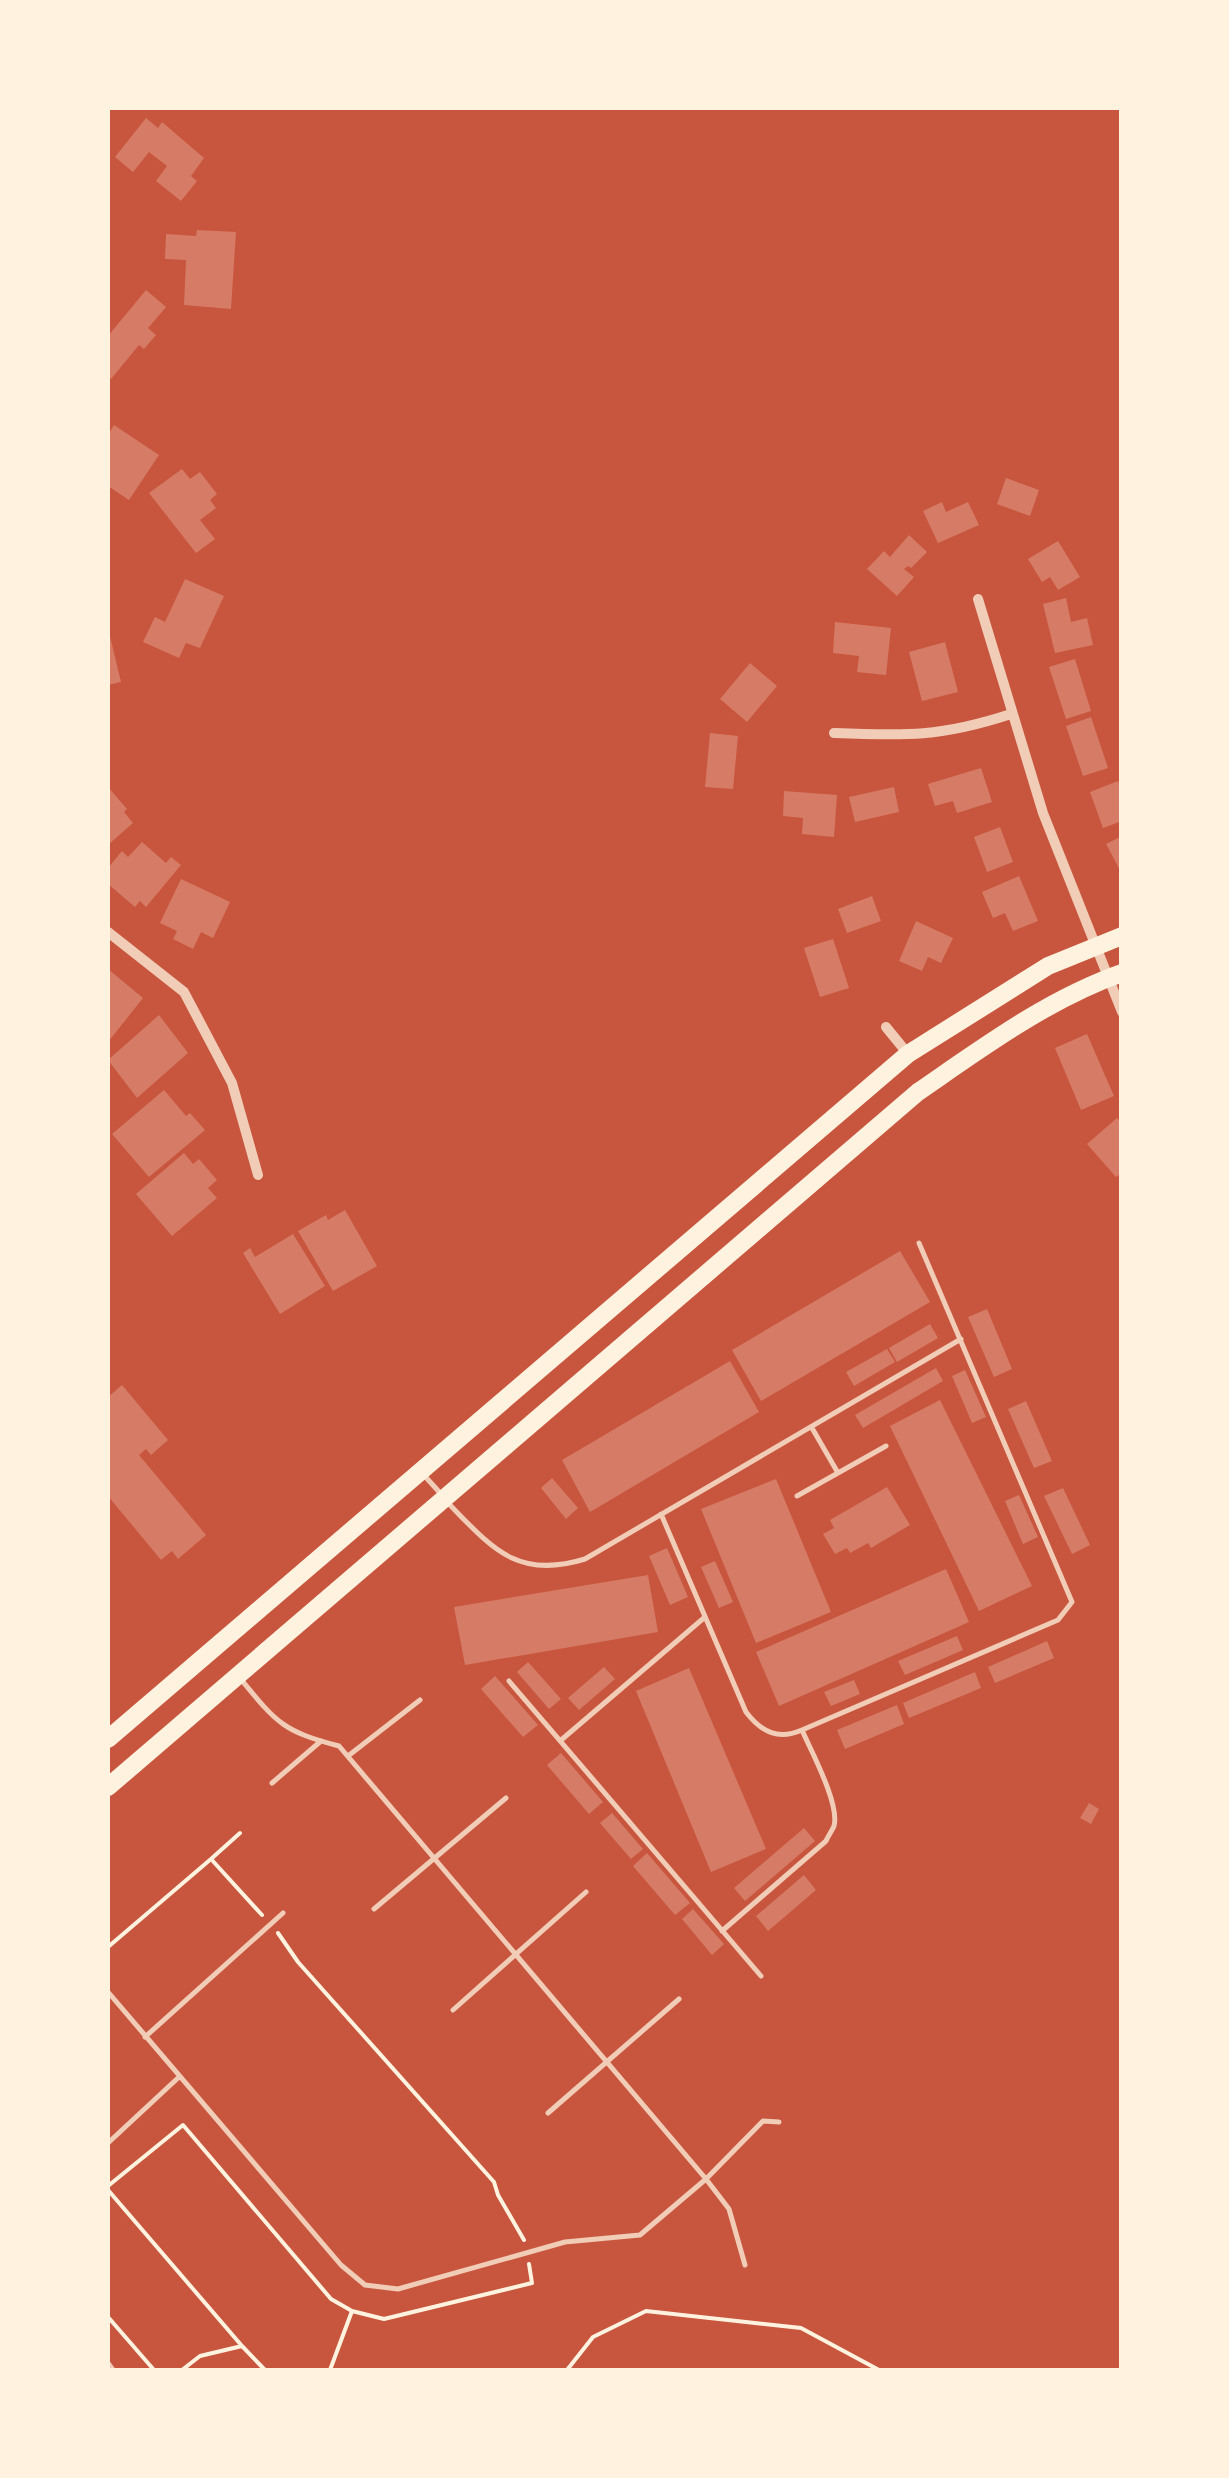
<svg xmlns="http://www.w3.org/2000/svg" width="1229" height="2478" font-family="'Varela Round',sans-serif">
<rect width="100%" height="100%" fill="#c8553d"/>
<path fill="#d67c66" d="M146,118L158,128L162,122L204,158L191,176L197,181L181,201L156,181L167,166L149,152L133,172L115,157Z
M197,230L236,232L231,309L184,305L186,260L165,259L166,234L196,236Z
M146,290L166,307L148,328L156,335L144,349L139,345L111,379L108,376V336Z
M114,425L159,455L129,500L108,486V435Z
M182,469L190,479L200,472L217,494L210,500L216,508L200,520L215,539L196,553L149,493Z
M1006,478L1039,490L1030,516L997,504Z
M942,502L946,512L968,502L979,525L938,543L923,511Z
M909,535L927,552L911,568L908,566L904,569L914,577L897,596L867,569L884,551L890,557Z
M1058,541L1080,577L1058,590L1050,577L1042,582L1028,559Z
M185,579L224,596L200,648L186,643L179,658L143,642L155,617L165,622Z
M1066,598L1071,622L1087,618L1093,645L1055,653L1043,604Z
M835,622L891,628L886,675L857,672L859,656L833,653Z
M108,628L121,682L108,685Z
M945,642L958,692L922,701L909,652Z
M1075,659L1091,711L1066,719L1049,667Z
M750,663L777,686L747,722L720,699Z
M1091,717L1108,768L1083,776L1066,726Z
M710,733L738,736L733,789L705,787Z
M981,768L992,802L957,813L953,801L935,806L928,784Z
M1118,781L1122,790V821L1103,828L1090,792Z
M108,787L127,809L124,812L133,823L108,845Z
M894,787L899,812L855,822L849,797Z
M784,791L837,795L834,837L802,834L803,818L783,816Z
M1000,827L1013,862L987,872L974,837Z
M1122,836V874L1106,844Z
M142,842L166,863L171,857L181,865L146,907L140,901L135,907L108,884V868L122,851L128,857Z
M1019,876L1038,921L1013,931L1005,913L993,918L982,892Z
M181,879L230,902L213,938L201,932L193,949L173,939L177,931L160,923Z
M872,896L881,921L847,933L838,909Z
M916,921L953,938L941,963L928,957L922,971L899,961Z
M833,939L849,988L820,997L804,948Z
M108,969L143,998L108,1042Z
M159,1015L188,1053L137,1098L108,1060Z
M1087,1034L1114,1096L1081,1110L1055,1048Z
M164,1090L186,1116L190,1113L205,1130L149,1177L112,1134Z
M1117,1118L1122,1123V1173L1116,1177L1087,1144Z
M184,1153L193,1164L199,1159L217,1180L208,1188L217,1198L172,1236L136,1194Z
M345,1210L377,1266L333,1291L298,1231L326,1215L328,1220Z
M293,1234L325,1286L280,1314L243,1253L250,1248L255,1257Z
M900,1251L930,1302L761,1401L732,1350Z
M987,1309L1012,1369L994,1377L968,1317Z
M930,1324L938,1338L897,1362L889,1348Z
M887,1349L895,1362L854,1386L846,1372Z
M730,1361L759,1412L590,1512L562,1460Z
M936,1368L943,1381L863,1428L855,1415Z
M965,1370L986,1417L972,1423L952,1376Z
M122,1385L168,1440L151,1455L146,1449L139,1455L206,1535L178,1559L172,1551L161,1560L108,1496V1397Z
M940,1400L1032,1586L979,1611L890,1426Z
M1026,1401L1052,1461L1034,1468L1008,1409Z
M552,1478L578,1508L566,1519L541,1488Z
M776,1479L831,1612L756,1643L701,1509Z
M887,1487L910,1525L871,1548L868,1543L850,1553L847,1548L835,1554L823,1534L834,1528L830,1520Z
M1063,1488L1090,1545L1072,1554L1044,1496Z
M1019,1495L1038,1537L1023,1544L1005,1501Z
M667,1548L688,1597L670,1605L649,1556Z
M715,1561L733,1602L719,1608L701,1567Z
M946,1569L969,1622L779,1706L756,1652Z
M648,1575L658,1632L465,1665L454,1607Z
M957,1636L963,1650L905,1675L898,1661Z
M1047,1641L1054,1658L995,1683L988,1667Z
M528,1662L561,1699L549,1709L517,1672Z
M604,1667L615,1679L579,1710L568,1698Z
M689,1668L766,1849L711,1872L636,1691Z
M975,1672L981,1688L909,1718L903,1703Z
M495,1676L538,1725L523,1737L481,1689Z
M854,1680L860,1694L831,1706L824,1692Z
M897,1705L904,1724L845,1749L837,1730Z
M561,1753L603,1802L589,1814L547,1765Z
M1089,1803L1099,1809L1091,1824L1080,1818Z
M612,1813L643,1849L631,1859L600,1823Z
M804,1828L815,1841L745,1901L734,1888Z
M647,1853L690,1903L675,1915L633,1866Z
M804,1875L816,1890L768,1931L756,1916Z
M693,1909L724,1944L712,1955L682,1919Z"/>
<g fill="none" stroke-linecap="round" stroke-linejoin="round">
<path stroke="#fff3e0" stroke-width="4" d="M240,1833L211,1859L262,1915
M278,1933L298,1962L494,2182L498,2195L524,2240
M108,1947L211,1859
M108,2186L183,2125L331,2299L352,2311L330,2370
M108,2190L242,2346
M352,2311L384,2319L532,2283L529,2264
M108,2317L154,2370
M182,2370L200,2356L242,2346L265,2370
M567,2370L593,2337L646,2311L801,2328L879,2370"/>
<path stroke="#f1ccb7" stroke-width="5" d="M812,1428L838,1473
M422,1473L441,1494
M797,1496L886,1446
M448,1503C492,1548 517,1580 585,1559L961,1339
M661,1514L746,1712C762,1733 779,1740 802,1730L1058,1620L1072,1602L919,1243
M509,1681L761,1976
M560,1741L705,1617
M348,1756L420,1700
M272,1783L321,1741
M374,1909L506,1798
M722,1931L826,1841C828,1836 832,1831 834,1826C840,1804 811,1751 802,1730
M108,1992L341,2265L365,2285L398,2289L565,2242L640,2235L706,2179L339,1746C282,1731 277,1723 239,1677
M453,2010L586,1892
M145,2037L283,1913
M548,2113L679,1999
M108,2143L179,2077
M745,2265L729,2209L706,2179L763,2121L779,2122
M108,2363L113,2370"/>
<path stroke="#f1ccb7" stroke-width="10" d="M978,599L1043,813L1122,1012
M834,733C906,736 941,737 1011,714
M108,932L184,992L232,1083L258,1175
M886,1027L908,1054"/>
<path stroke="#fff3e0" stroke-width="18" d="M108,1739L908,1054L1048,966L1122,936
M108,1787L918,1092C982,1048 1048,999 1122,973"/>
</g>
<rect width="1229" height="2478" fill="none" stroke="#fff3e0" stroke-width="220"/>
</svg>
